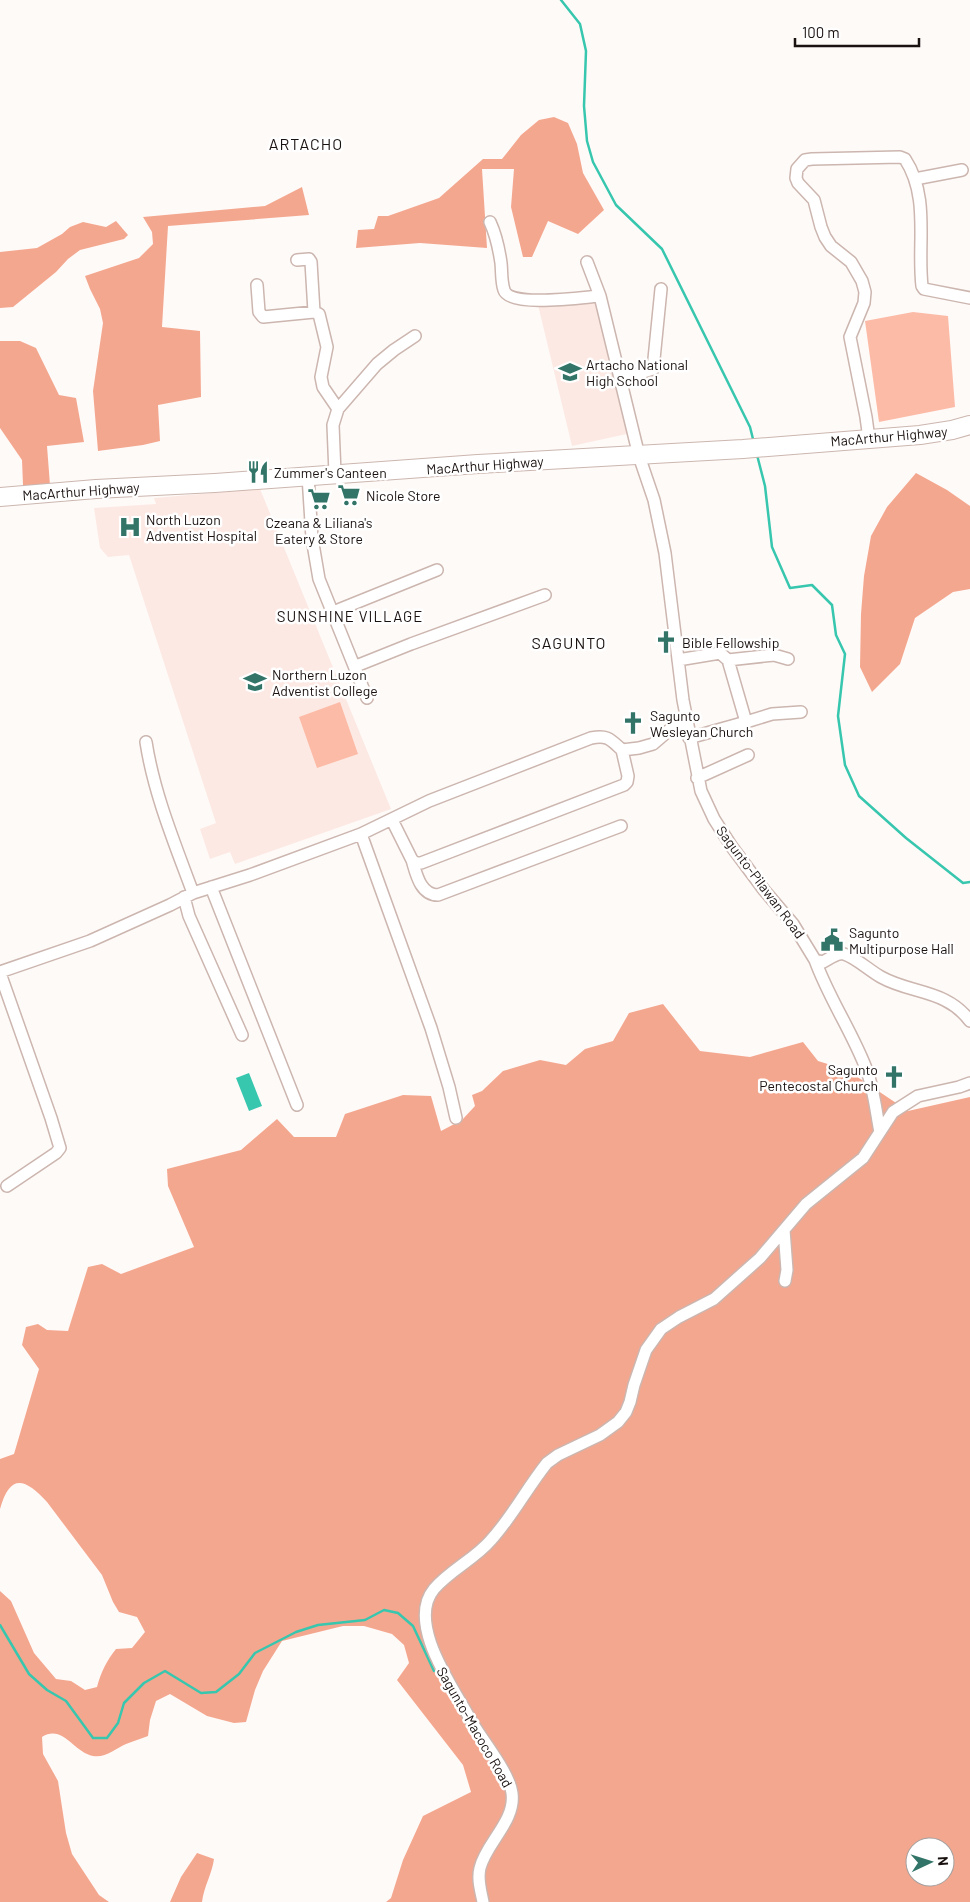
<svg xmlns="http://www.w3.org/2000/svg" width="970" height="1902" font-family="Barlow,sans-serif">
<rect width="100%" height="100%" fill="#fefaf8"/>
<path fill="#fde9e3" d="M593,298L598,302L631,433L572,446L538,305Z
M260,489L391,809L235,864L230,852L210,859L200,829L216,823L129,555L108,557L100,548L94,508L156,504L154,498Z"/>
<path fill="#fcbba7" d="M913,312L948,316L955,407L879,422L865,321Z
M340,702L358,754L317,768L299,717Z"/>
<path fill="#f4a78f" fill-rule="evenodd" d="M554,117L568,123L577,144L583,173L604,210L578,234L548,221L532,257H523L511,207L514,169H482L487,248L420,243L356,248L358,230L374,229L378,216H388L439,198L483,159H502L521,135L539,120Z
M302,187L309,215L168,226L162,327L200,331L201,397L158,405L160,441L143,445L98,451L93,391L103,323L100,309L90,289L85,276L139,258L153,244L152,232L143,217L265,206Z
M116,221L128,235L124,239L80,250L68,259L56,272L13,307L0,308V252L37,248L62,234L70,227L83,222L106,227Z
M0,341H20L36,348L59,395L76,398L84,442L47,446L50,485H23L22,460L0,428Z
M916,473L947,490L970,506V589L953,592L915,618L900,664L872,692L860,667L861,614L864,576L871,536L887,507Z
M663,1004L700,1051L750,1057L803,1042L818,1061L847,1070L908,1111L970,1097V1902H386L391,1898L403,1860L423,1816L471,1792L463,1765L397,1680L409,1663L404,1645L392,1634L364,1626H343L282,1641L263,1671L255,1690L246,1722L234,1723L207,1716L170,1694L156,1701L150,1720L148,1736C141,1739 133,1741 126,1744C115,1749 106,1758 93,1756C73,1752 63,1724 42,1737L43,1754L58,1781L66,1833L72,1854L99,1895L109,1902H0V1591L11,1601L34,1653L56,1679L71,1681L85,1690L97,1687C101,1672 107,1660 116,1649L132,1648L145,1632L137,1617L119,1612L113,1602L102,1575L47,1502C25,1478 10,1473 0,1509V1459L14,1454L39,1369L22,1345L26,1327L38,1324L47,1330L68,1331L88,1267L102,1264L121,1274L194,1247L168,1186L167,1169L241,1150L277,1119L294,1137H336L345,1114L403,1095L431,1096L441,1131L462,1120L475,1106L472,1095L482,1091L503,1071L540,1060L566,1065L585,1049L613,1041L629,1013ZM915,1847H945V1877H915Z
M197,1853L214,1859C212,1874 204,1886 202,1902H170L181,1877Z"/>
<path fill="#37c6ae" d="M249,1073L262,1106L249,1111L236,1078Z"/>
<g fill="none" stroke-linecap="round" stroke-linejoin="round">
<path stroke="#37c6ae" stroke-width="2.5" d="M561,0L580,24L586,51L584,106L587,141L593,162L616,205L662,249L750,427L754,443
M757,455L765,486L772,547L790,588L812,585L832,605L836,635L845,654L838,716L845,765L859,796L906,838L963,883L970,882
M0,1625L29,1674L47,1690L66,1701L93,1738H107L118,1723L124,1703L144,1683L165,1671L201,1693L216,1692L239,1674L255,1653L296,1632L318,1625L365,1620L384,1610L398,1613L413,1626L434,1671"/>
<defs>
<path id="minor" d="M915,179L962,170
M490,222C496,235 499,249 501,263C502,272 501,281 504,290C509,308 585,297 600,296
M297,260L309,259L311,262L314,312
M587,262L600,296L639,456L654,500L665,553L683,700L701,791L714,819L732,847L764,890L793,924L815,960L823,962C829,959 837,952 844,954C855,957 870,971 881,977C911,994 946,989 970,1021
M257,285L259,312L263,317L314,312L319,314L327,347L321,377L323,387L338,409
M621,379L653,369L661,289
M869,439L866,417L850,337L864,303L865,292L862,281L851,262L831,246L825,237L821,227L814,200L798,183L796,178L797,169L805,160L812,159L900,157L905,159C930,197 917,244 922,286L924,289L970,298
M335,474L333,425L338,409L377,364L394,350L415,336
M308,476L312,538L319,579L367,698
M333,612L437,570
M678,660L720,653L728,660L774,655L788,659
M728,660L746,722L772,714L801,712
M356,666L411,644L545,595
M689,738L746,722
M146,742C154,794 175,844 193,893
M697,778L748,755
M392,820L412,860L416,863H421L624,785L627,782L628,776L622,750
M361,834L431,1028L449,1087L456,1118
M412,860C416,873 420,895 438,895L621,826
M211,887L297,1105
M184,897L189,916L242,1035
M815,960C829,999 853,1033 867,1071C874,1090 876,1112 880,1132
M0,972L90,941L170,905L193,893L250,875L361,834L429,801L591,738C608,735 610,739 622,750L639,748L653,744L674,726L687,723
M0,973L51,1118L60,1148L56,1153L7,1186
M784,1230L787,1270L785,1281
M483,1902C481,1891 477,1880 480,1868C486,1843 516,1821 512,1793C509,1771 480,1738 469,1717C453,1687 406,1623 434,1589C450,1570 475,1559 491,1540C512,1517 527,1488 547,1463L558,1455L600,1435L618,1422L626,1412L630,1402L634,1385L646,1350L661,1329L679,1317L714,1299L760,1258L806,1204L863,1158L893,1112L918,1096L959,1087L970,1083"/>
<path id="highway" d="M0,497L96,489L215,483L478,464L743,449L920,435L952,430L970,425"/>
</defs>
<use href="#minor" stroke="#ccb6af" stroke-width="14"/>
<use href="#highway" stroke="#ccb6af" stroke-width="20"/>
<use href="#minor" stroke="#fff" stroke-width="11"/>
<use href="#highway" stroke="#fff" stroke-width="18"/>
</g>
<defs>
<symbol id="school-bare" viewBox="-9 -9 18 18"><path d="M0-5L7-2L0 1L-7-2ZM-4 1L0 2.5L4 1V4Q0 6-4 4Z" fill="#327568" stroke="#fff" stroke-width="2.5" paint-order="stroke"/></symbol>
<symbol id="restaurant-bare" viewBox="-9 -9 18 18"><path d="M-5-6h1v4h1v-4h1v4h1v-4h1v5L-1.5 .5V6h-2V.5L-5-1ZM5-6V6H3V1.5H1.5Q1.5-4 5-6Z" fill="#327568" stroke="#fff" stroke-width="2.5" paint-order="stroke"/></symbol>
<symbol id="supermarket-bare" viewBox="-9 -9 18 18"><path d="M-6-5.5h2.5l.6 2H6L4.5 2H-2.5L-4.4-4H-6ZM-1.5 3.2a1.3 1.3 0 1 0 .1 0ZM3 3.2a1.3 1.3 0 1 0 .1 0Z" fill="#327568" stroke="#fff" stroke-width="2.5" paint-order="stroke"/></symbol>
<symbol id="hospital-bare" viewBox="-9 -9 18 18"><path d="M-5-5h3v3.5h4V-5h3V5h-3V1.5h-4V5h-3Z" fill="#327568" stroke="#fff" stroke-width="2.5" paint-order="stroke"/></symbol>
<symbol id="church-bare" viewBox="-9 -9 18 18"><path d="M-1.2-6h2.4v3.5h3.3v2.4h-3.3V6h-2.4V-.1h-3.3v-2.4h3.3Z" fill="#327568" stroke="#fff" stroke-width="2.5" paint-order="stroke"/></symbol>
<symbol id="civic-bare" viewBox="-9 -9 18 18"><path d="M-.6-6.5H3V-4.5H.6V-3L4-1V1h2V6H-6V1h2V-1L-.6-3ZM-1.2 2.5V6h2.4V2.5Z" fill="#327568" stroke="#fff" stroke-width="2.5" paint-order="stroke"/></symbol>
</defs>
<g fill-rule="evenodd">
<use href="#school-bare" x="554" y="356" width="32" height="32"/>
<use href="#restaurant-bare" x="242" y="456" width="32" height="32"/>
<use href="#supermarket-bare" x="333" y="479" width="32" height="32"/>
<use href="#supermarket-bare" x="303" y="483" width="32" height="32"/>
<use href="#hospital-bare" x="114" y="511" width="32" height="32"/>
<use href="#church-bare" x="650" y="626" width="32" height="32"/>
<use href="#school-bare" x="239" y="666" width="32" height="32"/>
<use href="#church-bare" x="617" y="707" width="32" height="32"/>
<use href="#civic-bare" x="816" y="924" width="32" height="32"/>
<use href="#church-bare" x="878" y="1061" width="32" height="32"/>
</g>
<g text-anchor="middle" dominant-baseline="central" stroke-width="5" stroke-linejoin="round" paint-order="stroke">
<g font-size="14" fill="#1a1210" stroke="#fff" text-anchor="start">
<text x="586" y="364">Artacho National<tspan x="586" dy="16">High School</tspan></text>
<text x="274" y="472">Zummer's Canteen</text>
<text x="366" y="495">Nicole Store</text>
<text x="146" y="519">North Luzon<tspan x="146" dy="16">Adventist Hospital</tspan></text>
<text x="319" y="522" text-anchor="middle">Czeana &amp; Liliana's<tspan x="319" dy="16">Eatery &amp; Store</tspan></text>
<text x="682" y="642">Bible Fellowship</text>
<text x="272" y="674">Northern Luzon<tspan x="272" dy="16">Adventist College</tspan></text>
<text x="650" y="715">Sagunto<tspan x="650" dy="16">Wesleyan Church</tspan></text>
<text x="849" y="932">Sagunto<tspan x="849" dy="16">Multipurpose Hall</tspan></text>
<text x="878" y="1069" text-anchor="end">Sagunto<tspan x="878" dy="16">Pentecostal Church</tspan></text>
</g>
<g font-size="14" fill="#1a1210" stroke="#fff">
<text transform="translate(889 436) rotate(-5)">MacArthur Highway</text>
<text transform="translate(485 465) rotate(-4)">MacArthur Highway</text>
<text transform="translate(81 491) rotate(-4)">MacArthur Highway</text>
<text transform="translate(761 882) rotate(53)">Sagunto-Pilawan Road</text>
<text transform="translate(475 1727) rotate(60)">Sagunto-Macoco Road</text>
</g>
<g font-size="15" letter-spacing="1" fill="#1a1210" stroke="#fff">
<text x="350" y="616">SUNSHINE VILLAGE</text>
</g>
<g font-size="16" letter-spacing="1" fill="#1a1210" stroke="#fff">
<text x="306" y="143">ARTACHO</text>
<text x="569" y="642">SAGUNTO</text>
</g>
</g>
<g transform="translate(930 1862) rotate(86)"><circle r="24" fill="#ffffff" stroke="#a3a09f"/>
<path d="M0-4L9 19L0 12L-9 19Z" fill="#327568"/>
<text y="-8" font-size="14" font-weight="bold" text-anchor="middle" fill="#1a1210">N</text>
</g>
<path d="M795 38v8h124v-8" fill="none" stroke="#1a1210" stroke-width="2.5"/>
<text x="802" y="38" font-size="15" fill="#1a1210" stroke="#ffffff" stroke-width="4" paint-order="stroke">100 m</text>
</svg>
